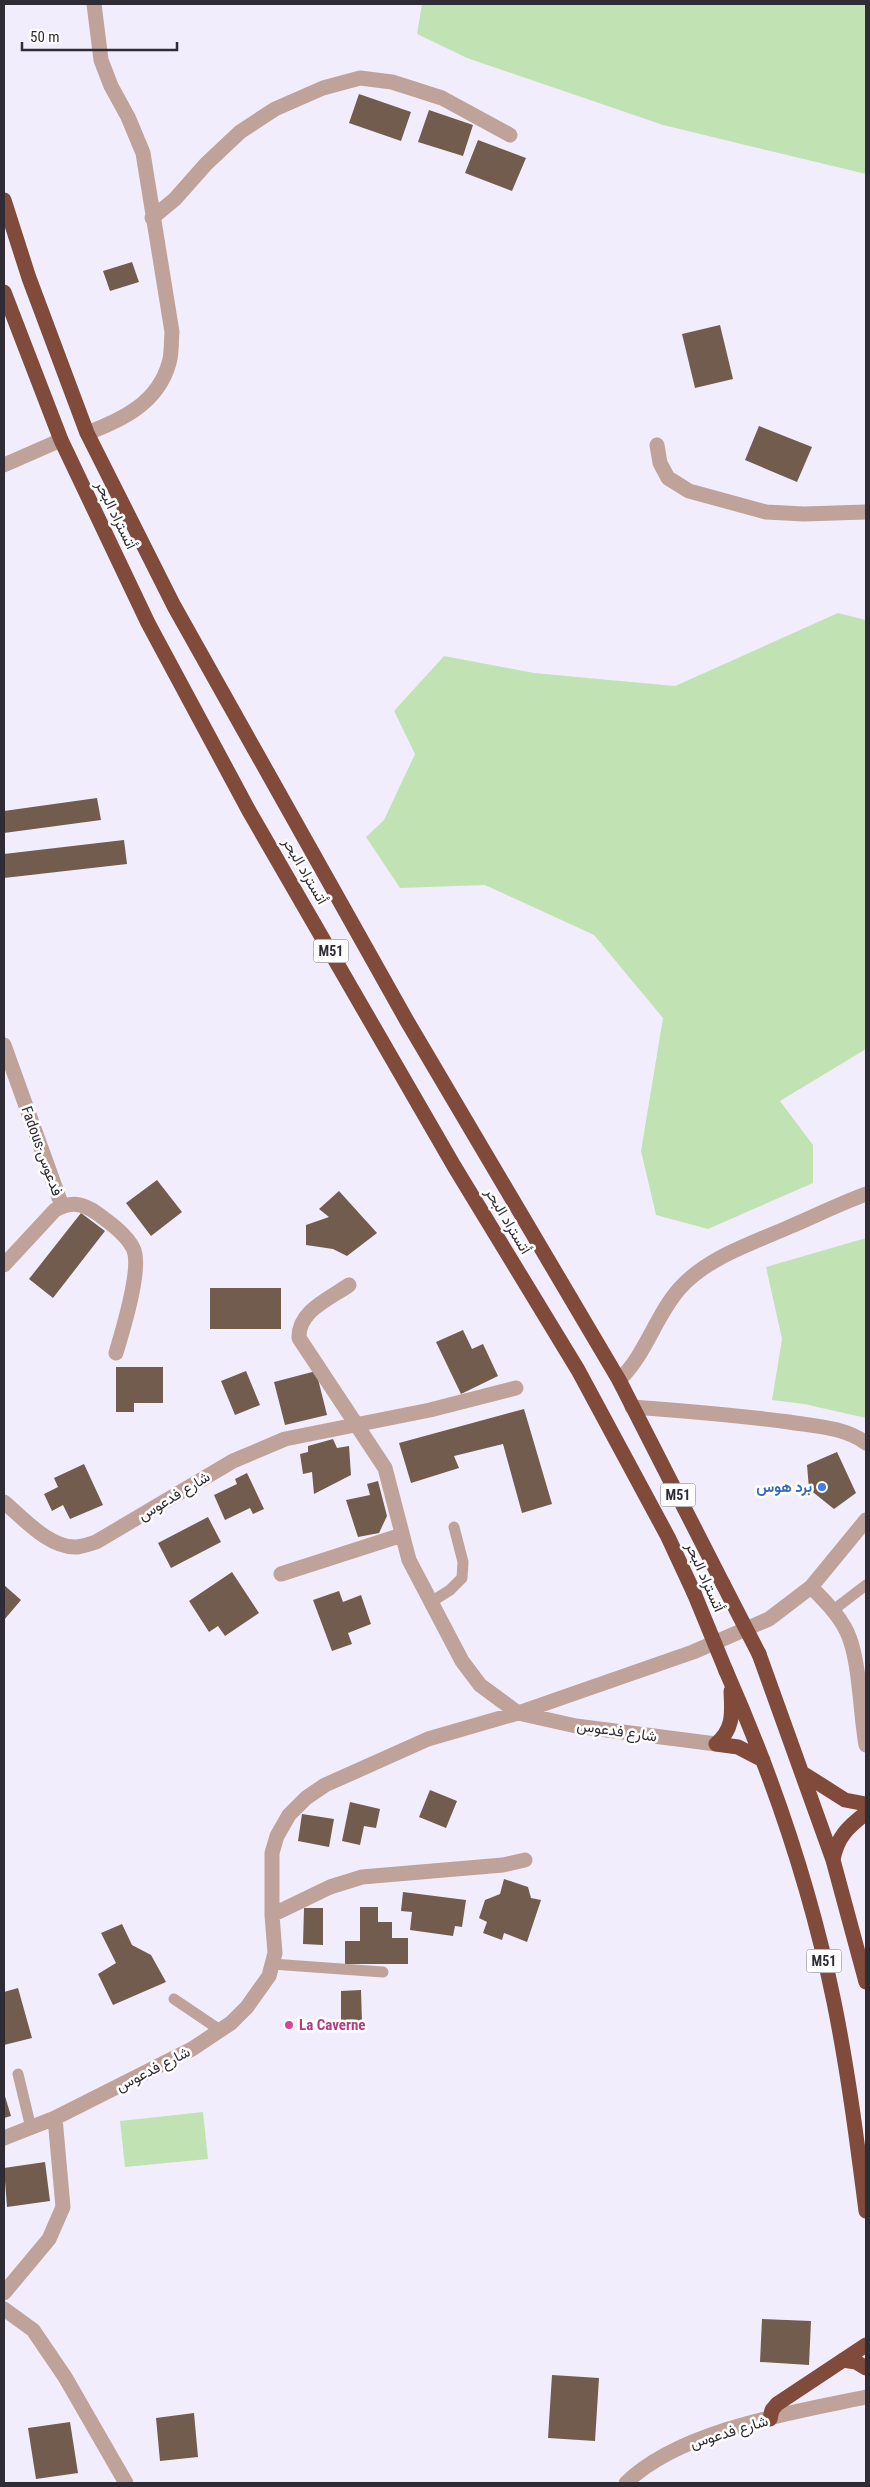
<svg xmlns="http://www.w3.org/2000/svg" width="870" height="2487" font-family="'Roboto Condensed',Vazirmatn,sans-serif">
<rect width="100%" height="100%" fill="#f2edfd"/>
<path fill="#c1e3b3" d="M422,4H866V174L663,125L467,58L417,34Z
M838,613L866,620V1049L780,1101L813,1145V1183L708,1229L656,1215L641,1151L663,1018L594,935L485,885L400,888L366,837L384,820L415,754L394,711L444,656L534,673L675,686Z
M866,1238V1418L804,1404L772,1400L782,1339L766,1267Z
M203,2112L208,2159L125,2167L120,2121Z"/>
<path fill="#715c4d" d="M359,94L411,112L401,141L349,123Z
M429,110L473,125L463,156L418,142Z
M478,140L526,158L512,191L465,173Z
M132,262L139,282L110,291L103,271Z
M720,325L733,379L695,388L682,334Z
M759,426L812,447L797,482L745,460Z
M97,798L101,820L4,833V811Z
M124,840L127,864L4,878V854Z
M157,1180L182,1212L151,1236L126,1203Z
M339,1191L377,1233L347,1256L333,1249L306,1245V1225L329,1217L319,1209Z
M81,1213L105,1231L53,1298L29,1279Z
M210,1288H281V1329H210Z
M463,1330L472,1349L483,1344L498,1376L461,1394L436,1342Z
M116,1367H163V1403H134V1412H116Z
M246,1371L260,1405L235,1415L221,1381Z
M316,1371L327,1415L285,1425L274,1382Z
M524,1409L552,1504L522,1513L503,1444L454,1456L459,1468L411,1483L399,1443Z
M333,1439L337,1448L349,1446L351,1475L314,1494L312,1472L303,1474L300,1454L308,1452V1446Z
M837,1452L856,1493L834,1509L809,1489L807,1465Z
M84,1464L103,1505L70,1519L63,1505L52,1511L44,1494L58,1487L54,1478Z
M247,1473L264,1509L253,1514L250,1508L225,1520L214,1495L237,1484L235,1479Z
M378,1481L387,1516L379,1533L358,1537L346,1500L370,1495L367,1484Z
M208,1517L221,1542L171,1568L158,1543Z
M232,1572L259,1613L225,1636L218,1626L209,1632L189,1601Z
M4,1585L21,1600L4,1620Z
M339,1591L343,1602L361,1595L371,1624L348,1633L352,1644L332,1651L313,1600Z
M430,1790L457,1801L446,1828L419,1817Z
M350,1802L380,1809L376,1828L364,1826L360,1845L342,1841Z
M302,1814L334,1819L329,1847L298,1841Z
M504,1879L528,1887L531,1898L541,1900L527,1942L504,1933L502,1940L483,1933L487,1922L479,1918L485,1900L500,1894Z
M403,1892L466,1900L462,1927L455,1926L453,1936L410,1930L412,1912L401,1911Z
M360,1907H378V1922H392V1938H408V1964H345V1941H360Z
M304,1908H323V1945L303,1944Z
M122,1924L132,1945L151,1955L166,1982L113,2005L98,1974L116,1963L101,1933Z
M18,1988L32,2038L4,2045V1992Z
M361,1990L362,2023H341V1991Z
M4,2093L11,2116L4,2118Z
M45,2162L50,2201L7,2207L4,2168Z
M762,2319L811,2321L809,2365L760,2362Z
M552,2375L599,2378L595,2441L548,2438Z
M194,2413L198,2457L160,2461L156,2418Z
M70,2422L78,2473L36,2479L28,2428Z"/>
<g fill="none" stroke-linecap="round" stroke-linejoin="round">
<path stroke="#bfa39a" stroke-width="11" d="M431,1602L450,1590L462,1578L463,1562L454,1527
M832,1611L866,1585
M272,1964L383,1972
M174,1999L220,2030
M18,2074L31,2128"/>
<path stroke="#bfa39a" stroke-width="15" d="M152,218L175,199L206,164L240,132L275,109L323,88L360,78L392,82L442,98L510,135
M87,433C122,420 158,403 169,363C172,354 171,342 172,332L143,153L128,117L111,86L101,60L94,4
M657,445L660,463L668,478L689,491L766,512L804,514L866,512
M4,465L61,440
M4,1045L62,1206
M4,1265L55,1210C71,1201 83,1203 98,1214C110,1223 126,1234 133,1248C143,1267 122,1332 116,1353
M349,1285C329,1299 298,1311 299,1338L385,1468L409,1560L462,1661L480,1685L518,1713L576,1726L716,1744
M619,1380C646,1355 655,1316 680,1288C708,1257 751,1244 789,1227C815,1216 839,1204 866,1194
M632,1407C685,1411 737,1415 789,1422C814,1426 845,1427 866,1443
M4,1502C23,1518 50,1549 77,1547C83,1546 90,1544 96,1542L233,1461L285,1439L430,1410L516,1388
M281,1574L402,1535
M811,1587C824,1600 839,1615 847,1632C860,1659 860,1713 866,1745
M272,1915L330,1887L362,1877L503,1865L525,1860
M4,2138L55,2118L192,2049L231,2023L247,2007L269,1976L275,1953L272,1915V1853L277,1836L289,1815L306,1798L325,1785L428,1739L518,1713L693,1652L769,1619L811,1587L866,1520
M4,2293L49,2239L63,2207L55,2118
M4,2309L33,2330L65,2377L126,2483
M626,2483C680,2430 794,2412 866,2397"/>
<path stroke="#814b3b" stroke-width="15" d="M4,200L29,278L87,433L174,606L407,1021L619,1380L723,1584
M4,292L61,440L148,623L249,811L454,1166L578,1370L668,1537L694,1593
M759,1654L833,1860L866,1982
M726,1671C772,1775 811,1890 834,2002C848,2071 857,2141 866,2211
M716,1744C734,1729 732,1713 731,1691
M716,1744L738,1747L763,1760
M804,1774L845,1800L866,1804
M833,1860C837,1837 848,1827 866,1813
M843,2360L856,2362L866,2368
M770,2419L772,2410L777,2404L866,2345"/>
<path stroke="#814b3b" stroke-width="15" d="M723,1584L759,1654
M694,1593L726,1671"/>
</g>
<circle fill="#3f7fe0" stroke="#fff" stroke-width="2" cx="822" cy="1487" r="5"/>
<circle fill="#d1479c" stroke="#fff" stroke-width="2" cx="289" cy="2025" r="5"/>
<g text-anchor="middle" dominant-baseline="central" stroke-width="5" stroke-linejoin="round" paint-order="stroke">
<g fill="#fff" stroke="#6e6b72" stroke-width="1">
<rect x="313.5" y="939.5" width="35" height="23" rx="4"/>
<rect x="660.5" y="1483.5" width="35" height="23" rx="4"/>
<rect x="806.5" y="1949.5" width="35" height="23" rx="4"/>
</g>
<g font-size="14" font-weight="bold" fill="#302c36">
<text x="331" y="951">M51</text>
<text x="678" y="1495">M51</text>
<text x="824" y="1961">M51</text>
</g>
<g font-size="15" fill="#302c36" stroke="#fff">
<text transform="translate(116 515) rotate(64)">أتستراد البحر</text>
<text transform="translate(305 871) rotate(60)">أتستراد البحر</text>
<text transform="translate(42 1151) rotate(70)">Fadous-فدعوس</text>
<text transform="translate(508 1221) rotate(59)">أتستراد البحر</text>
<text transform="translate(174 1496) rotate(-31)">شارع فدعوس</text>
<text transform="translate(705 1577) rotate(66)">أتستراد البحر</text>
<text transform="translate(617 1731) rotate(8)">شارع فدعوس</text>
<text transform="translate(153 2069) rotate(-27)">شارع فدعوس</text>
<text transform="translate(729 2432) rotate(-17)">شارع فدعوس</text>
</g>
<g font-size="15" font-weight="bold" fill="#366cbe" stroke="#fff" text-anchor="end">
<text x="812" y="1487">برد هوس</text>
</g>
<g font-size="15" font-weight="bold" fill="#b23c85" stroke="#fff" text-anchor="start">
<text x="299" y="2025">La Caverne</text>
</g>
</g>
<rect width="870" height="2487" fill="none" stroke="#302c36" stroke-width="10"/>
<path d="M22 42v8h155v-8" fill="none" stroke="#302c36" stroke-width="2.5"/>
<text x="30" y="42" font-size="15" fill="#302c36" stroke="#ffffff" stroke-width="4" paint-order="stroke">50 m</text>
</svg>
